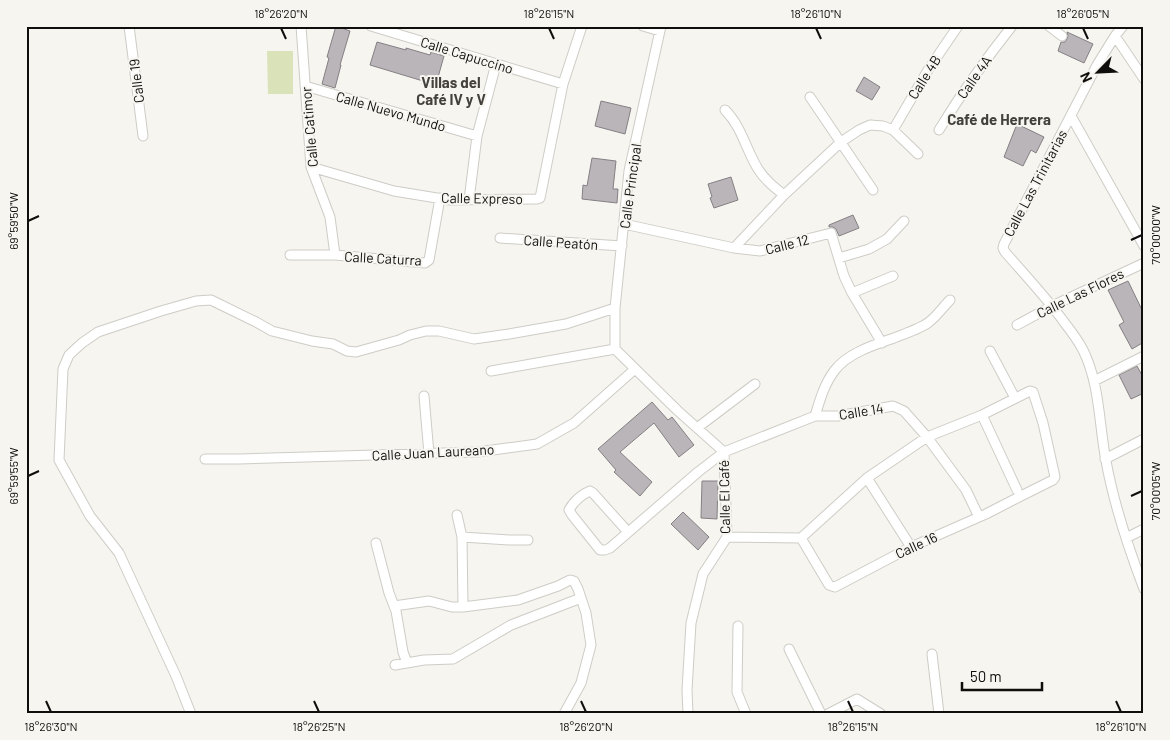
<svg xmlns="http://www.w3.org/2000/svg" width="1170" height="740" font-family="Barlow,sans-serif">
<rect width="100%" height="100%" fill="#f7f5ef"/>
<path fill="#dae2b9" d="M267,51H293V94H268Z"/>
<path fill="#b9b5b9" stroke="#847f84" d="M336,26L350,31L340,65H341L335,88L322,84L329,58L327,57Z
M1067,32L1093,44L1084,63L1058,51L1061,42H1065L1067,39L1068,36Z
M377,42L406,50V48L430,55L431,52L444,56L435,88L422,84L423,81L370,65Z
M864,77L880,87L872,100L856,91Z
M601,101L631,108L625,134L595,126Z
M1017,124L1044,137L1036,153L1031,150L1023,166L1004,157Z
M592,158L616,161L613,189H618L617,203L582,199L583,185L587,186Z
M731,177L738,200L714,208L710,198L712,197L708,184Z
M853,215L859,228L839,236L836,229L833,227H829V225Z
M1128,281L1144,314V342L1132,349L1119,325L1124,322L1108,290Z
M1137,366L1144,379V393L1131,399L1119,375Z
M652,402L668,420L672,417L694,445L679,457L654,423L620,452L652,482L640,496L614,472L616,470L598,449Z
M702,481H718L717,519L701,518Z
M683,512L709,537L698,550L671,524Z"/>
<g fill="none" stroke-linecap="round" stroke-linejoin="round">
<defs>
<path id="street" d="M129,26L143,136
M301,26L311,167L330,217L335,255
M371,26L563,84
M643,26L660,31
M1049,26L1062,36
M1123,26L1115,36L1097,65L1004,244L1003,248L1005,252C1025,275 1046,297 1064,322C1071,331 1078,340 1083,350C1100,384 1099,425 1106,461C1114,505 1128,547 1144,589
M1115,36L1144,79
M305,86L477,136
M810,97L873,190
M725,110C742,127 746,150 758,169C765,180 774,187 784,195
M1071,116L1144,246
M893,130L928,70L958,26
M939,130C961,94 985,60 1012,26
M311,167L394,191L449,200L537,199L540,198L563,84L582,26
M469,200L477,136L496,64
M624,224L734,248L760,251L831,233L844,276L852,293L882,343
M500,238L622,246
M734,248L784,195L841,142L859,130L870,125L883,126L893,130L918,154
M290,255H335L425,263L429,260L440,198
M839,258L869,249L887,239L904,221
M852,293L893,276
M1017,325L1052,306L1144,263
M615,349L677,410L724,452L727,537L703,574L691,623L687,690L688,714
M615,349V308L629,171L661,26
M990,351L1015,398
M491,371L615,349
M1094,381L1144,356
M424,396L429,454
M982,415L1017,490
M815,416C820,400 824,384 835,370C848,353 874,345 894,338C904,334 922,328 929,322C937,316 943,307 950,300
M697,428L755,384
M205,459H239L478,452L537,444L574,423L635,369
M1105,459L1144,439
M867,478L911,547
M457,515L462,537L463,607
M628,532L593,493L590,491C582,494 573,502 569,510L572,515L600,550H605L610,548L698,472L724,452L815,416H838L893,406L904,411L927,437L966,490L979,517
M462,537L509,540H528
M727,537L801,538L867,478L927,437L982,415L1030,391L1033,392L1043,423L1055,477L1053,480L1021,496L986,514L911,547L835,587L829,585L801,538
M1126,538L1144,529
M376,543L389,593L396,611L403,652L407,663
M394,606L429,601L452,607H463L518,600L558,586L570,580L574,581L578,589L586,613L591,645L581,683L564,714
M738,626L737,692L746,714
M789,649L821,714
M932,654L939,714
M395,665L424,660L453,659L511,625L581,598
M191,714L176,676L119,553L90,516L59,460L63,369L69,355L82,343L98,332L161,311L196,301L211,300L256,322L272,331L312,341L333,344L347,351L356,352L399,340L410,335L426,331H439L474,339L509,334L566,324L615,308
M828,714L857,699L881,714"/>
</defs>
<use href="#street" stroke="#ceccc6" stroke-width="11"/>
<use href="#street" stroke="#fff" stroke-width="9"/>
</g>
<path fill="none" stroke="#0f0e0c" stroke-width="2" d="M281,28L286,39M549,28L554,39M816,28L821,39M1083,28L1088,39M28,221L39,216M1131,240L1142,235M28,476L39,471M1131,496L1142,491M46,701L51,712M314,701L319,712M581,701L586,712M848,701L853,712M1116,701L1121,712"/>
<g text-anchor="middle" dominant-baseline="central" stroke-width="4" stroke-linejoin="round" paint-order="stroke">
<g font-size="14" fill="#0f0e0c" stroke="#f7f5ef">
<text transform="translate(467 55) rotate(17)">Calle Capuccino</text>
<text transform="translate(924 77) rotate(-58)">Calle 4B</text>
<text transform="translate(974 77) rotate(-55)">Calle 4A</text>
<text transform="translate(136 81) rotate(-97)">Calle 19</text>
<text transform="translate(391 111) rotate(16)">Calle Nuevo Mundo</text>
<text transform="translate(309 127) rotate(-95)">Calle Catimor</text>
<text transform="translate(1035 183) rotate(-62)">Calle Las Trinitarias</text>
<text transform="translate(630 186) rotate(-82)">Calle Principal</text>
<text transform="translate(482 198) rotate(1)">Calle Expreso</text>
<text transform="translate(561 242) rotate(4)">Calle Peatón</text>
<text transform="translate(787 244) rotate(-14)">Calle 12</text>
<text transform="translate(383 258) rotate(3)">Calle Caturra</text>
<text transform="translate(1080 293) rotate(-26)">Calle Las Flores</text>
<text transform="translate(861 411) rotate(-9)">Calle 14</text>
<text transform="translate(433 452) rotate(-3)">Calle Juan Laureano</text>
<text transform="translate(724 497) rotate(-91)">Calle El Café</text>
<text transform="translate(916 545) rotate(-25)">Calle 16</text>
</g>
<g font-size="15" font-weight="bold" fill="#44413d" stroke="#f7f5ef">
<text x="451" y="82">Villas del<tspan x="451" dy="17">Café IV y V</tspan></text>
<text x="999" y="119">Café de Herrera</text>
</g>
</g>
<rect width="1170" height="740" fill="none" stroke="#f7f5ef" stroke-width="55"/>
<g transform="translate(1098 72) rotate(246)" stroke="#f7f5ef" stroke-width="4" paint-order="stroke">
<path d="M0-4L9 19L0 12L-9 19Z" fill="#0f0e0c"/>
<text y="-8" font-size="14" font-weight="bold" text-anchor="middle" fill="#0f0e0c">N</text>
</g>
<path d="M962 682v8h80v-8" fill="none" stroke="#0f0e0c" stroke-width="2.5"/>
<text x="970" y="682" font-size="15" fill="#0f0e0c" stroke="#f7f5ef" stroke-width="4" paint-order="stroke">50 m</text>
<rect x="28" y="28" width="1114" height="684" fill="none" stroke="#0f0e0c" stroke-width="2"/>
<g font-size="12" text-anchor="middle" fill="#0f0e0c">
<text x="281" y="18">18°26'20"N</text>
<text x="549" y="18">18°26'15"N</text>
<text x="816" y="18">18°26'10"N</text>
<text x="1083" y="18">18°26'05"N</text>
<text transform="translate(14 221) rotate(-90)" y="4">69°59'50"W</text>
<text transform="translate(1156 235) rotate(-90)" y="4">70°00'00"W</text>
<text transform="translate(14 476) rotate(-90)" y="4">69°59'55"W</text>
<text transform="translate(1156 491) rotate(-90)" y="4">70°00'05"W</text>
<text x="51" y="731">18°26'30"N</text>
<text x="319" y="731">18°26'25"N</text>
<text x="586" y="731">18°26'20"N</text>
<text x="853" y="731">18°26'15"N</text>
<text x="1121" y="731">18°26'10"N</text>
</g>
</svg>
